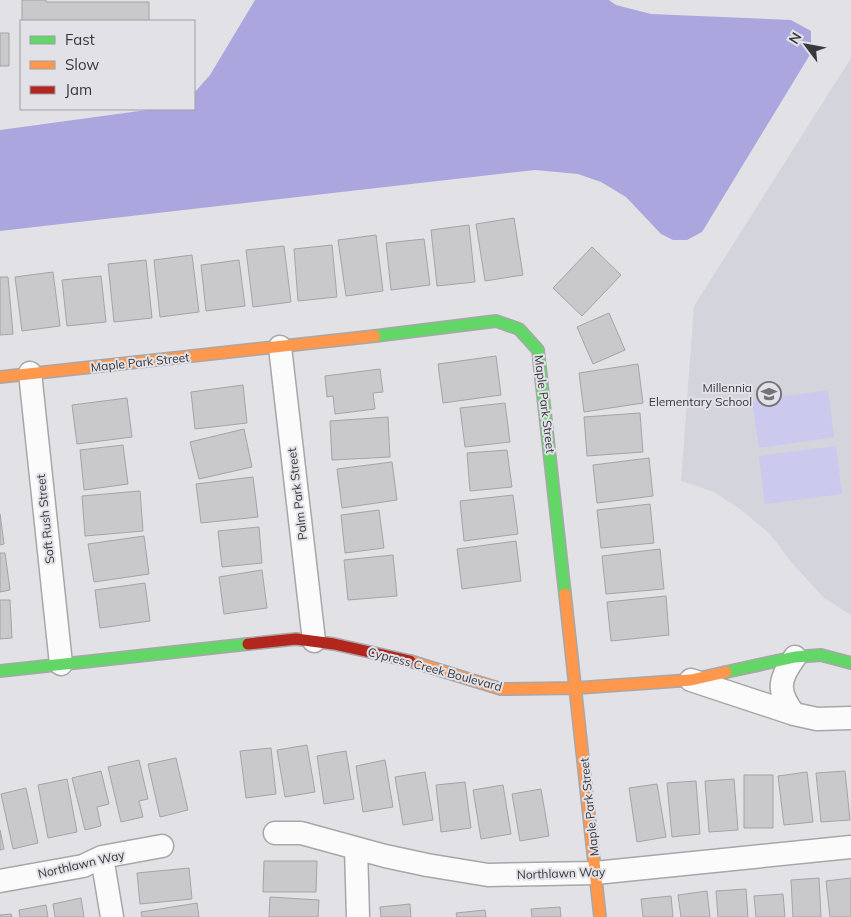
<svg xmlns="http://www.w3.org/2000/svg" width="851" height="917" font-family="Mulish,sans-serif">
<rect width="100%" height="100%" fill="#e2e2e6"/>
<path fill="#d4d4dc" d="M851,58V615L824,598L791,562L770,534L740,509L714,492L681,481L694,306Z"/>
<path fill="#cbc9ed" d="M828,390L834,437L759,448L752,401Z
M836,446L842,494L765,504L759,456Z"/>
<path fill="#aca6de" d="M255,0H609L616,5L651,14L791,20L811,31V53L702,232L687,240H673L661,234L626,197L601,182L578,174L535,170L0,231V130L154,109H194V93L210,75Z"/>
<path fill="#c9c9cc" stroke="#a4a4a6" d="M22,0H46V2H149V21H22Z
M0,33H9V66H0Z
M514,218L523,275L485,281L476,224Z
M469,225L475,282L437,286L431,230Z
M376,235L383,291L346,296L338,240Z
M424,239L430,285L391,290L386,243Z
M332,245L337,297L298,301L294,249Z
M284,246L291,302L253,307L246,250Z
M592,247L621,275L582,316L553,288Z
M192,255L199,312L160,317L154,260Z
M146,260L152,318L114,322L108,264Z
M239,260L245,306L206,311L201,265Z
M53,272L60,326L22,331L15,277Z
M101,276L106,322L67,326L62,280Z
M0,277H8L13,334L0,335Z
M609,313L625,350L593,364L577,327Z
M496,356L501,395L443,403L438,364Z
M638,364L643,403L584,412L579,373Z
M380,369L383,392L373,393L375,409L335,414L333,396L327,397L325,376Z
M243,385L247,423L195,429L191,392Z
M127,398L132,437L77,444L72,405Z
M505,403L510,442L465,447L460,408Z
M640,413L643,452L587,456L584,417Z
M388,417L390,457L332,460L330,421Z
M244,429L252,467L199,479L190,442Z
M123,445L128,484L84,490L80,450Z
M507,450L512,487L470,491L467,453Z
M649,458L653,496L597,503L593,465Z
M392,462L397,500L342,508L337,469Z
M253,477L258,517L201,523L196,484Z
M140,491L143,531L85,536L82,496Z
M513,495L518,534L464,541L460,501Z
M650,504L654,543L601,548L597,510Z
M379,510L384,548L345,553L341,515Z
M0,514L4,544L0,545Z
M259,527L262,563L222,567L218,531Z
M144,536L149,574L94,582L88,544Z
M516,541L521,581L462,589L457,549Z
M660,549L664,589L606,594L602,556Z
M0,553H5L10,590L0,592Z
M393,555L397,596L348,600L344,560Z
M262,570L267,608L224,614L219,577Z
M145,583L150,621L100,628L95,590Z
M666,596L669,635L611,641L607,602Z
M0,600H10L12,638L0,639Z
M307,745L315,792L285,797L277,750Z
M271,748L276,794L246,798L240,751Z
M346,751L354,799L324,804L317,756Z
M176,758L188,810L160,817L148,764Z
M139,760L148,799L139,801L143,817L121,822L108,767Z
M385,760L393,807L363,812L356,766Z
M101,771L109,804L97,807L101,826L85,830L72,778Z
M845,771L850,820L821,822L816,773Z
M425,772L433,820L403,825L395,777Z
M807,772L813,822L784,825L778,776Z
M744,775H773V828H744Z
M67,779L77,832L48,838L38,785Z
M734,779L738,830L709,832L705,781Z
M696,781L700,834L672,837L667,783Z
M465,782L471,828L441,832L436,785Z
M657,784L666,837L637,842L629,788Z
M503,785L511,834L481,839L473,790Z
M26,788L38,843L13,849L1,794Z
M541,789L549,836L520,841L512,794Z
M0,830L4,849L0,850Z
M264,861H317L316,892H263Z
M189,868L192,899L140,904L137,873Z
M819,878L821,917H793L791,880Z
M851,878V917H830L826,881Z
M746,889L748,917H718L716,891Z
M707,891L710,917H681L678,895Z
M783,894L785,917H756L754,896Z
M671,896L673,917H643L641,899Z
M270,897L319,900L318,917H269Z
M81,898L84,917H55L53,904Z
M197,903L199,917H142L141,912Z
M410,904L411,917H381L380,907Z
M46,905L48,917H20L19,910Z
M560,907L561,917H532L531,909Z
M485,910L486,917H457L456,913Z
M11,914L12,917H0V915Z"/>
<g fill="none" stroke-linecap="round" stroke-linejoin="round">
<defs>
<path id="street" d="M280,347L314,641
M30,373L61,664
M691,680L794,714L817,719L851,718
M794,714C777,692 778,680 795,657
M275,833H301L385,856L427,865L488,875L595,873L851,847
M356,848L358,917
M102,857L112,917
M0,881L83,866L102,857L162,846"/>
<path id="fast" d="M375,336L496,321L519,329L538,350L565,594
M0,671L248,644
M726,672L795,657L821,655L851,663"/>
<path id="slow" d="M0,377L375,336
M565,594L600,917
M410,661L501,689L577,688L691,680L726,672"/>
<path id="jam" d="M248,644L296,639L334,644L410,661"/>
</defs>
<use href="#street" stroke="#a7a7a9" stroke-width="25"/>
<use href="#fast" stroke="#a7a7a9" stroke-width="14"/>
<use href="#slow" stroke="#a7a7a9" stroke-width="14"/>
<use href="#jam" stroke="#a7a7a9" stroke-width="14"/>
<use href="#street" stroke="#fbfbfb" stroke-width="22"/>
<use href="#fast" stroke="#63d668" stroke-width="11"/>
<use href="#slow" stroke="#ff974d" stroke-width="11"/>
<use href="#jam" stroke="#b3261e" stroke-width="11"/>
</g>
<defs>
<symbol id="school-ring" viewBox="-11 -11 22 22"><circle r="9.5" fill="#e1e1e7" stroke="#747478" stroke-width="1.5"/><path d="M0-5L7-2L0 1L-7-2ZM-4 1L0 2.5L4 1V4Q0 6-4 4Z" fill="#747478"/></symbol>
</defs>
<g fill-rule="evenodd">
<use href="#school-ring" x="755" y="380" width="28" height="28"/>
</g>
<g text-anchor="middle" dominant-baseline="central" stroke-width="4" stroke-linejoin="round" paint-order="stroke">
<g font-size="12" fill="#39393c" stroke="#e1e1e7">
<text transform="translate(140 362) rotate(-6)">Maple Park Street</text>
<text transform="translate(545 404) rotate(83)">Maple Park Street</text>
<text transform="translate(297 494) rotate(-97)">Palm Park Street</text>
<text transform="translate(45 519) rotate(-96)">Soft Rush Street</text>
<text transform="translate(435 669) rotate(15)">Cypress Creek Boulevard</text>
<text transform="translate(589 807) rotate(-96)">Maple Park Street</text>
<text transform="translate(81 864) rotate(-13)">Northlawn Way</text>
<text transform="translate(561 873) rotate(-2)">Northlawn Way</text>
</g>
<g font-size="12" fill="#39393c" stroke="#e1e1e7" text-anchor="end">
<text x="752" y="387">Millennia<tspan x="752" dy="14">Elementary School</tspan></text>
</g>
</g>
<rect x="20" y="20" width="175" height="90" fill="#e1e1e7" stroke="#9e9ea3"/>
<rect x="30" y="36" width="25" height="8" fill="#63d668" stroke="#9e9ea3"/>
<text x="65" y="45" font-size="15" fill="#39393c">Fast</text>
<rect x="30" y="61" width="25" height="8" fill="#ff974d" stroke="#9e9ea3"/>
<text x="65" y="70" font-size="15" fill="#39393c">Slow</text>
<rect x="30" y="86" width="25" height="8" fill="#b3261e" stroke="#9e9ea3"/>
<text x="65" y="95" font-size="15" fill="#39393c">Jam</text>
<g transform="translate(806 45) rotate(302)" stroke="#e1e1e7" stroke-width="4" paint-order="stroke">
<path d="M0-4L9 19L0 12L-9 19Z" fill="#39393c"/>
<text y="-8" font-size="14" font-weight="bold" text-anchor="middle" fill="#39393c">N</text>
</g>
</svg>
